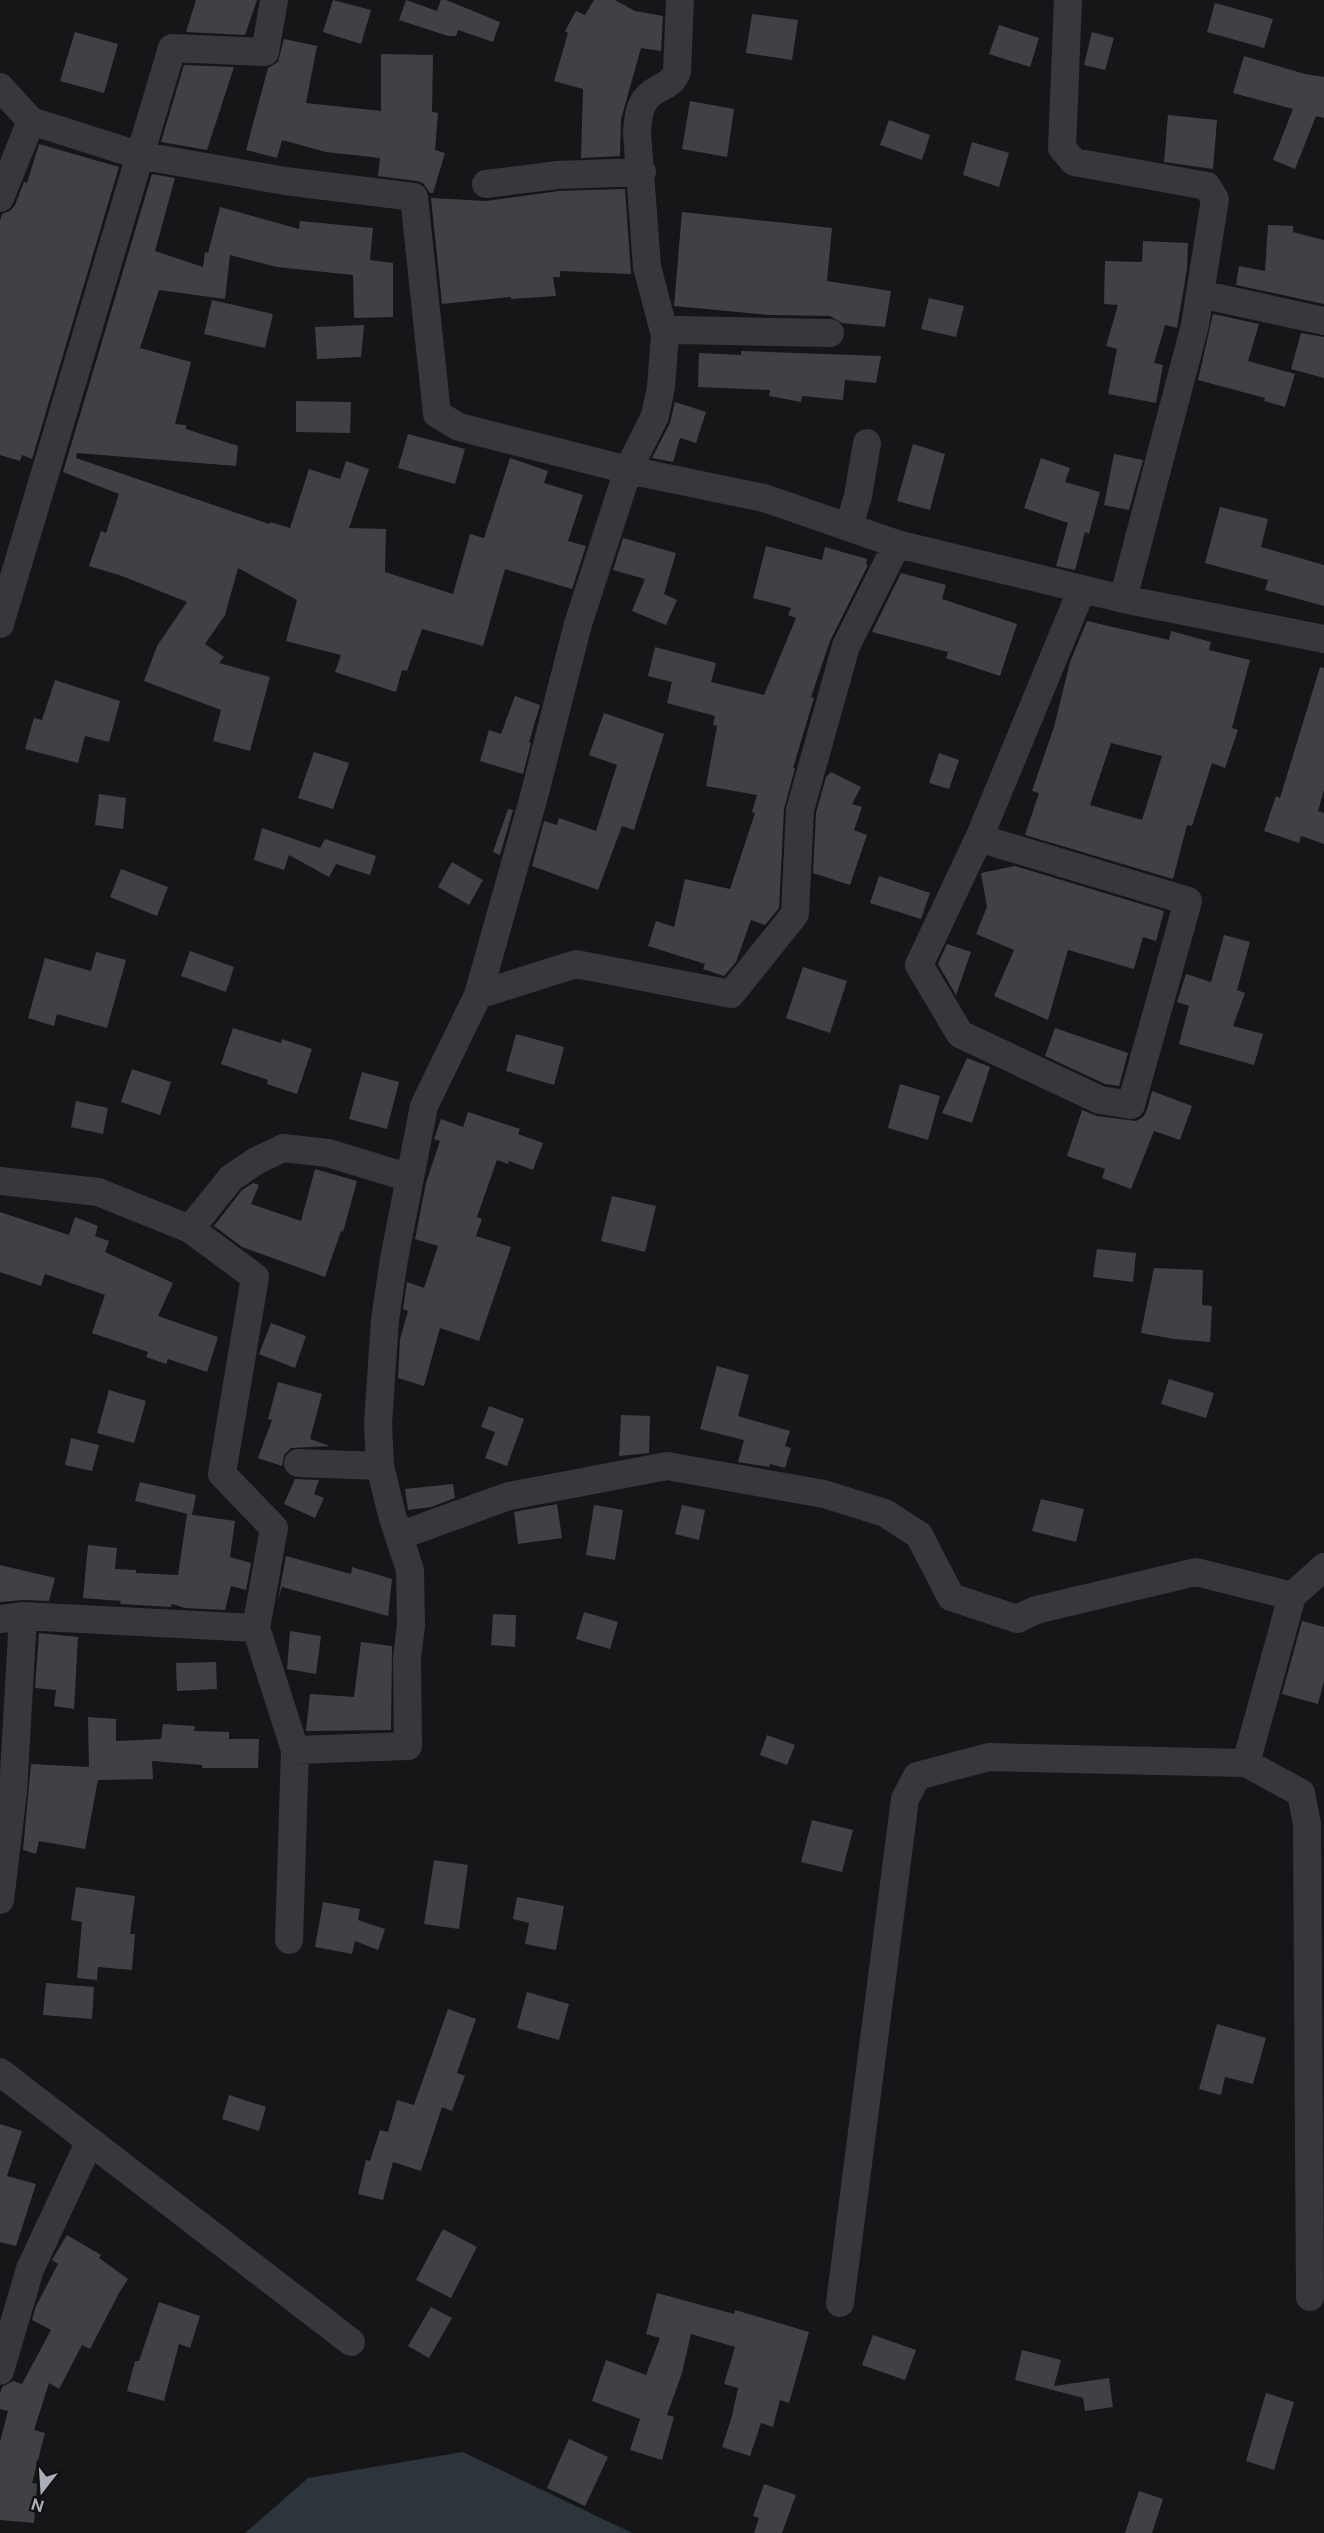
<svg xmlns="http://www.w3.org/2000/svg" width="1324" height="2533" font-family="'Public Sans',sans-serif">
<rect width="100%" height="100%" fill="#161618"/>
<path fill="#2c353c" d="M463,2452L632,2533H245L308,2478Z"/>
<path fill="#404145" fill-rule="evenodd" d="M196,0H257L245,35L186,32Z
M333,0L371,10L361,44L323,32Z
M406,0L437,11L441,0H446L500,22L493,42L458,30L456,36H448L399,20Z
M594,0H615L635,11L663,16L661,51L641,48L621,119L620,156L581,158L583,89L554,81L568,33L565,31L576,11L585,15Z
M1215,3L1273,19L1264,48L1207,32Z
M752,14L798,20L792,60L746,53Z
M999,25L1039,38L1030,67L989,54Z
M75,32L118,44L104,93L60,81Z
M1092,32L1114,38L1105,70L1084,65Z
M284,39L317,46L306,103L381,111V54L433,55L432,112L438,113L435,150L445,153L433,193H430L423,183L417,181L378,176L380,158L326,152L282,140L277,158L246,150L268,68L278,62Z
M1244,56L1305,74L1324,77V118L1316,116L1295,169L1273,160L1293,109L1233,93Z
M184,65L234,67L207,150L161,142Z
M690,101L734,109L727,157L682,149Z
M1168,115L1217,120L1213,169L1164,162Z
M889,120L930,135L922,160L880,145Z
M972,142L1009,153L999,187L963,175Z
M39,144L119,167L32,459L22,455L20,461L0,455V221L2,214L10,211L15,205L24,182L27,183Z
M152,174L175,178L155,251L203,267L205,252L208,253L220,207L299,229L300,221L373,228L370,260L393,263V317L354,318L353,275L277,267L230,255L225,299L159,290L140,348L191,362L175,424L186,425V429L238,446L236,466L77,453L76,458L269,524L270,522L290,528L309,469L340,479L346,461L369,469L349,528L386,529L385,572L453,594L470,534L484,538L510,458L548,471L544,483L583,495L568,541L586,546L572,589L505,569L483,646L422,629L407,671L402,670L396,692L335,672L341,655L286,641L297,600L238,568L225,615L205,644L224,657L219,663L270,677L250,751L213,741L221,710L144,681L157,646L187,602L122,576L89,566L101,531L106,533L119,494L63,472Z
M625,189L631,274L560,271V277H553L556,296L511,299V297L442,304L431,198L486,201L559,191Z
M682,212L832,228L827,281L891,291L885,327L842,323L830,316L770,315L674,306Z
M1268,225L1293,226V232L1324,240V304L1236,285L1239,266L1265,271Z
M1143,241L1188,243L1187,269L1177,328L1165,325L1154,363L1163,365L1156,403L1108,394L1117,349L1106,346L1118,305L1104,304L1105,261L1142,262Z
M929,298L964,306L956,337L921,329Z
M212,300L273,314L265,348L204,334Z
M1213,314L1259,324L1248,361L1295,374L1285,407L1264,401L1265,398L1198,380Z
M364,325L361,357L317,359L315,327Z
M1301,333L1324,337V378L1291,369Z
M741,351L881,356L876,383L845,380L843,400L802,396L801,402L769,396L770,390L698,387L699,353L741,355Z
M296,401L351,402L350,433L296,432Z
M675,402L706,412L696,443L680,438L673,462L652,458L670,423Z
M408,434L465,449L455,484L398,468Z
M913,444L945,454L930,510L897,501Z
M1114,454L1143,460L1129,510L1104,505Z
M1041,458L1070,468L1065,482L1100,492L1089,534L1085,532L1075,570L1056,566L1068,523L1024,508Z
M1220,507L1268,519L1261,547L1324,565V606L1265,590L1268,580L1205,563Z
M623,538L676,553L664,594L677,600L666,625L632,611L645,579L613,570Z
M766,546L822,560L825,547L867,559L866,564L868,565L830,641L811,697L814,698L793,768H795L784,809L779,908L765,925L751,920L736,962L724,976L703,969L705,964L648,946L656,921L674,927L685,879L730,889L755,813L752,812L757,795L706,786L717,726L713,725L715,716L667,703L672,682L648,676L655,647L716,663L711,682L764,695L796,618L788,615L791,608L753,598Z
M901,573L946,585L942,599L1017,624L1000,676L946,658L948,652L872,632Z
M1087,621L1169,640L1171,631L1211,642L1209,650L1250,660L1232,728L1238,730L1225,768L1212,763L1192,826L1187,825L1173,879L1025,835L1039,793L1032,791L1054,727L1070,662ZM1111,743L1162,756L1142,820L1090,805Z
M1320,667L1324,668V790L1318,811L1324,813V844L1301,836L1299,843L1264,831L1276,796L1280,798Z
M55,680L120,701L109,742L85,736L78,763L25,749L34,718L42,720Z
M515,696L540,705L529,742L531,743L523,774L480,761L489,730L501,734Z
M604,713L664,734L634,830L622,826L598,890L532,866L544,821L557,825L559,818L596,831L617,765L589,755Z
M314,752L349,763L333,809L298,798Z
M939,753L959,760L949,789L929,783Z
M831,772L861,787L852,804L862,807L854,830L867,835L850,885L813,873L816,813L826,777Z
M99,794L126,798L123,829L95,825Z
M508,809L513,810L500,855L493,852Z
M262,828L320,848L325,839L376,856L370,875L336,864L329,877L289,855L284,870L254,860Z
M452,862L483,880L469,905L438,887Z
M1015,866L1164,911L1156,941L1143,937L1134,969L1068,950L1048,1020L994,996L1014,950L976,934L987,907L981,873Z
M121,869L168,887L157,916L110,897Z
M879,876L930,893L921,919L870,903Z
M1224,935L1250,942L1237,990L1245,993L1233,1026L1263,1034L1254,1065L1179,1044L1189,1006L1177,1002L1186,974L1211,982Z
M947,944L971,952L956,995L938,964Z
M190,951L234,967L226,992L181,976Z
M96,952L126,960L107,1028L57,1014L54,1026L28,1018L45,958L91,971Z
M803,967L847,981L830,1033L786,1018Z
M233,1028L281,1043L282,1039L312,1049L297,1094L267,1084L268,1080L221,1064Z
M1055,1028L1128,1053L1119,1086L1105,1084L1045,1056Z
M516,1034L564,1047L554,1085L506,1071Z
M967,1058L990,1067L972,1123L942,1113Z
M132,1069L171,1082L160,1115L121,1102Z
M362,1072L399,1082L387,1129L349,1119Z
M900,1084L940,1096L928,1140L888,1128Z
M1152,1091L1192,1106L1180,1140L1154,1131L1131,1189L1102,1178L1105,1169L1067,1156L1082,1110L1097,1116L1136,1121L1143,1117L1147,1110Z
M76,1101L108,1108L103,1134L71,1127Z
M468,1112L520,1129L518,1134L543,1143L533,1170L509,1161L508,1164L497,1160L477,1217L482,1219L476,1236L511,1247L479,1341L440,1328L424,1386L398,1378L400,1339L408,1311L403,1309L407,1282L424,1288L438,1246L415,1239L426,1183L440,1141L434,1139L441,1119L463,1127Z
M315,1169L357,1181L343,1232L341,1231L325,1277L242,1247L214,1226L242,1190L253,1183L259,1185L251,1204L301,1221Z
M612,1196L656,1206L645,1252L601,1241Z
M0,1212L69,1235L75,1217L98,1226L95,1236L109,1241L105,1252L173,1283L158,1316L218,1337L207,1372L168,1359L166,1364L146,1357L148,1352L92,1333L105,1295L45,1274L41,1286L0,1272Z
M1097,1249L1136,1253L1133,1282L1093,1277Z
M1154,1268L1203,1270L1202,1305L1212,1306L1210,1342L1174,1339L1141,1333Z
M271,1323L306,1336L295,1368L259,1354Z
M717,1366L749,1375L738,1416L790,1431L785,1446L791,1448L785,1468L770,1464L769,1467L738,1462L744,1440L700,1429Z
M1169,1379L1214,1393L1206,1418L1161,1404Z
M278,1382L322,1394L310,1439L330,1446L291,1448L284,1455L282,1466L258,1458L272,1420L268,1419Z
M109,1390L146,1401L134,1443L97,1433Z
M489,1406L524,1419L507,1466L485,1458L495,1432L481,1427Z
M621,1415L650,1416L649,1453L619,1456Z
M71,1438L99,1445L92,1471L65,1465Z
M295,1479L319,1480L314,1494L324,1498L315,1518L284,1504Z
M140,1482L196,1495L192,1515L135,1501Z
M453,1484L455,1498L431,1507L408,1510L405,1489Z
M1041,1499L1084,1509L1076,1542L1032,1531Z
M557,1504L562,1538L518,1544L514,1512Z
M594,1505L623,1510L615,1560L586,1555Z
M682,1505L705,1510L699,1540L675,1534Z
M187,1514L235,1521L230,1557L251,1563L246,1590L231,1586L225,1610L185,1608L172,1604L171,1607L120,1604L121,1601L83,1598L88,1545L117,1548L115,1569L136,1570V1573L178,1575Z
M286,1556L351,1574L352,1567L392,1579L388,1616L282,1587L278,1599Z
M0,1565L55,1578L49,1601L24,1600L0,1602Z
M584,1612L618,1622L610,1649L576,1639Z
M493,1614L516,1615L515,1647L491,1645Z
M1302,1621L1324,1627V1681L1318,1704L1282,1694Z
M290,1631L321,1636L316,1674L287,1669Z
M39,1633L78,1637L74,1709L54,1706L56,1690L35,1688Z
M361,1642L392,1646L391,1730L306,1731L310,1694L354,1697Z
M216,1662L217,1689L177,1691L176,1663Z
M88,1717L116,1719V1741L161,1739L163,1724L195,1726L194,1731L229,1732V1739H259L258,1768H202V1765L152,1761L153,1779L98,1780L85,1849L39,1841L36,1854L23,1850L31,1764L89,1767Z
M767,1735L795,1745L787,1765L760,1755Z
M812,1820L853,1830L842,1872L801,1862Z
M434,1860L468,1865L459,1929L424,1924Z
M76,1887L135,1896L130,1934H135L132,1970L98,1967L97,1980L77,1978L82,1922L71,1920Z
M517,1897L564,1906L556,1950L525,1944L529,1923L513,1919Z
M323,1902L360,1909L358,1920L385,1929L378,1950L355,1941L352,1954L315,1947Z
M46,1983L94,1987L92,2019L43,2015Z
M527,1992L569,2004L559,2040L517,2028Z
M448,2009L476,2019L457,2073L465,2076L452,2111L442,2107L421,2171L393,2162L383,2200L358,2194L366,2160L370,2161L380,2130L388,2132L397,2100L414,2105Z
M1217,2024L1266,2038L1253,2084L1225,2077L1221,2095L1199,2089Z
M229,2095L266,2107L259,2131L222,2119Z
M0,2124L22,2131L7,2176L36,2184L16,2246L0,2242Z
M443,2229L477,2247L451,2298L416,2280Z
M67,2235L101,2255L99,2258L128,2279L119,2293L90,2349L82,2345L59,2389L49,2383L34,2430L45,2433L32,2483L37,2484L34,2523L0,2520V2442L8,2411L0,2409V2394L2,2387L13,2381L22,2384L51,2330L32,2320L36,2306L58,2264L52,2260Z
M657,2293L734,2314L735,2310L809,2332L789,2403L780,2400L773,2427L761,2423L750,2456L722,2447L732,2416L738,2388L724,2384L735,2347L691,2334L682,2373L667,2415L674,2417L662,2460L630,2450L640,2419L592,2401L606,2360L646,2375L660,2338L646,2334Z
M159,2302L200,2316L190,2348L179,2344L164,2401L127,2391L135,2361H139Z
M431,2307L452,2318L429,2358L408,2346Z
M873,2335L916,2350L905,2380L862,2365Z
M1022,2350L1061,2360L1054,2386L1109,2378L1113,2407L1085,2411L1083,2398L1015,2380Z
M1266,2393L1294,2402L1274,2470L1246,2461Z
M569,2439L608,2457L585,2506L547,2488Z
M764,2484L796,2495L782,2533H754L759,2518L753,2516Z
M1139,2491L1163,2499L1152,2533H1125Z"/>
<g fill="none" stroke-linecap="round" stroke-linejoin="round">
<path stroke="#37383d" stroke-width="28" d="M1068,0L1062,148L1074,162L1207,186L1215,199L1195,325L1123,599
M0,87L31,121
M486,184L558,175L642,172
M0,198L31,121L138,155L285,181L414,197L437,414L459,427L628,470L764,498L897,544
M1200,294L1324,321
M665,335L647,267L637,133C638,118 639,102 652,93C663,84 670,87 677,72L680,0
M849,527L858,496L867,443
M0,624L172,48L265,52L274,0
M979,838L1188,901L1131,1105L1100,1100L960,1034L919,965L979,838L1082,589
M478,995L533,800L578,624L628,470L655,416L661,387L665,335L678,330L830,333
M0,1181L98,1192L190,1229L255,1277L222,1474L274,1528L256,1628
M190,1229L231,1178L256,1161L283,1148L328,1153L410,1178
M298,1463L380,1466
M399,1536L509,1496L667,1466L824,1494L885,1513L919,1535L951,1597L1017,1619L1036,1610L1196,1572L1292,1596
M0,1619L23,1616L256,1628L295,1750L408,1746L407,1658L411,1625L410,1570L392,1515L380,1466L378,1423L385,1320L394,1259L424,1106L478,995L576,964L731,994L795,914L800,810L846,646L897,544L1123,599L1324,639
M1246,1763L1292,1596L1324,1567
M0,1900L13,1792L23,1616
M289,1940L295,1750
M0,2072L351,2342
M840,2303L905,1799L917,1776L989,1757L1246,1763L1301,1793L1307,1824L1310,2297
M0,2371L30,2269L90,2141"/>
</g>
<g transform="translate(42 2491) rotate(197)" stroke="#111113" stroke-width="4.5" paint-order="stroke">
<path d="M0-4.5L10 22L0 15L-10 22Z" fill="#a8adb8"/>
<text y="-9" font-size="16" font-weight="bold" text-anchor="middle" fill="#a8adb8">N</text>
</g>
</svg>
